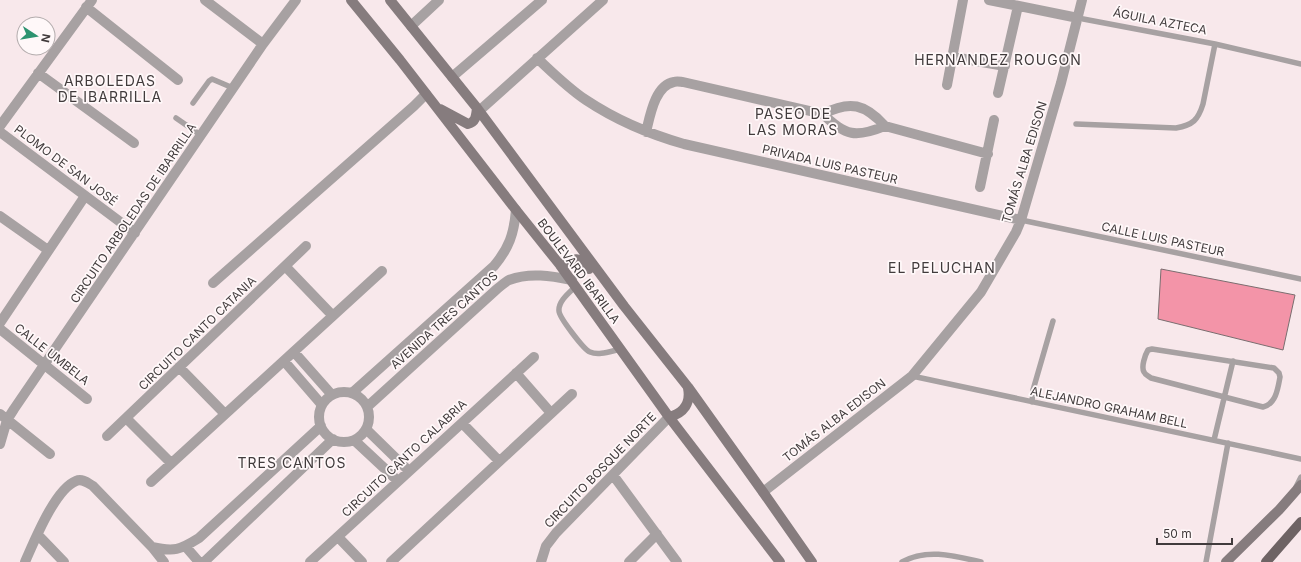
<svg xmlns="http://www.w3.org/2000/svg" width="1301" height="562" font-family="Inter,sans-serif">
<rect width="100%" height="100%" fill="#f8e8eb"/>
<path fill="#f394a8" stroke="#7a6d6f" d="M1161,269L1295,295L1283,350L1158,319Z"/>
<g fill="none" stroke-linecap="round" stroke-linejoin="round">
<path stroke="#a7a1a2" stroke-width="5.5" d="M1078,18L1215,44L1301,64
M193,103L209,81L212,79L233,88
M176,118L202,136
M1076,124L1176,128C1193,125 1198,120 1203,104L1215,44
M1021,220L1301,279
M576,286C570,292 558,301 559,311C559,317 584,350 590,352C599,356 611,351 621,349
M1152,349L1274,368L1279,373L1280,377C1278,388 1276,404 1263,407L1151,378C1149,376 1145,375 1144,372C1141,367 1145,355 1148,350Z
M912,376L1301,459
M1032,402L1033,390L1053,321
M1214,440L1233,361
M1296,487L1301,477
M902,562C927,548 955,556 981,562
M1206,562L1228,443"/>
<path stroke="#a7a1a2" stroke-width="10" d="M205,0L263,44
M989,0L1078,18
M86,7L178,80
M411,26L439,0
M953,57L1005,66
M537,58C553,73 568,88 586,100C616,120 649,134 684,144L1021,220
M38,73L134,143
M452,77L542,0
M947,85L963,0
M998,93L1018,6
M479,111L603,0
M823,114C850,100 865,104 885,126L988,154
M0,126L92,0
M0,132L135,233
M646,132C650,116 655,85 674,82C677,81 681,82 683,82L823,114C845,136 856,138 885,126
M980,187L994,120
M0,216L48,250
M285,266L333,316
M213,283L414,106L426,94
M0,323L85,196
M0,329L87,399
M294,352L332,395
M284,361L322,405
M179,367L225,414
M516,373L551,413
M319 417a25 25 0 1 1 50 0a25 25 0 1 1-50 0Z
M352,393L494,266C509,248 514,234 516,210
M367,407L497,289C501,286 505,282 509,280C529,272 552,276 572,280
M0,414L50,454
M126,418L171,463
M462,423L499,461
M366,429L409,471
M107,436L306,246
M354,440L398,481
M0,444L7,420L14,409L263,44L296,0
M613,475L677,562
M151,482L382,271
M763,492L912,376L981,292L1016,232L1021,220L1061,83L1082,0
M38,535L64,562
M338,537L362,562
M152,547C174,552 180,550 199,538L321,426
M186,547L199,562
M25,562C34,542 55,489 76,481C82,478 88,483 93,486L152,547L164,562
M204,562L333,439
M310,562L534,357
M391,562L572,394
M541,562L546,546L556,533L669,417
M629,562L657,534"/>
<path stroke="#867c7e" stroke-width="10" d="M351,0L400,60L516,210L560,265L669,417L780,562
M390,0L477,108L624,306L688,387L763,492L812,562
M440,109L468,124C476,122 476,116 477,108
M560,265C574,258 578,255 589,269
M669,417C684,413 691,403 688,388
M1226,562L1279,510L1301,485"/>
<path stroke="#6e6364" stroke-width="10" d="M1266,562L1301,522"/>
</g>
<g text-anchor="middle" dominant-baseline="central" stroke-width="3.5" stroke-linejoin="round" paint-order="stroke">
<g font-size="12" fill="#413b3c" stroke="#fff8f9">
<text transform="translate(1160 21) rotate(11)">ÁGUILA AZTECA</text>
<text transform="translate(1024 162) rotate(-73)">TOMÁS ALBA EDISON</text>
<text transform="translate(830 164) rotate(13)">PRIVADA LUIS PASTEUR</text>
<text transform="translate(66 165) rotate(37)">PLOMO DE SAN JOSÉ</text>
<text transform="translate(133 213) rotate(-56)">CIRCUITO ARBOLEDAS DE IBARRILLA</text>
<text transform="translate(1163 239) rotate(12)">CALLE LUIS PASTEUR</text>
<text transform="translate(579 271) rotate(53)">BOULEVARD IBARILLA</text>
<text transform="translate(444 320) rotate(-42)">AVENIDA TRES CANTOS</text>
<text transform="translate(197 333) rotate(-44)">CIRCUITO CANTO CATANIA</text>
<text transform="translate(52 354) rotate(38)">CALLE UMBELA</text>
<text transform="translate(1109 407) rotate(12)">ALEJANDRO GRAHAM BELL</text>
<text transform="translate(834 420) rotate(-38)">TOMÁS ALBA EDISON</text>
<text transform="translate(404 458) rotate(-43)">CIRCUITO CANTO CALABRIA</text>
<text transform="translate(600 470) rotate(-46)">CIRCUITO BOSQUE NORTE</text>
</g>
<g font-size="14" letter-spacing="1" fill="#413b3c" stroke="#fff8f9">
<text x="998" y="59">HERNANDEZ ROUGON</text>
<text x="110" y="80">ARBOLEDAS<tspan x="110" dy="16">DE IBARRILLA</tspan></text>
<text x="793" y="113">PASEO DE<tspan x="793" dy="16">LAS MORAS</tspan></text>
<text x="942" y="267">EL PELUCHAN</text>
<text x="292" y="462">TRES CANTOS</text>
</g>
</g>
<g transform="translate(36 36) rotate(102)"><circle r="19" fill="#fff8f9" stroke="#b3acad"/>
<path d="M0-3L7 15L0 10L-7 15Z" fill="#2d9370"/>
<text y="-6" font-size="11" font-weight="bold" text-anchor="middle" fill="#413b3c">N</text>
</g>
<path d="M1157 538v6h75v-6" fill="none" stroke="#413b3c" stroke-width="2"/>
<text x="1163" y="538" font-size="12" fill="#413b3c" stroke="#fff8f9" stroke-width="3" paint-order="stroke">50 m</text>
</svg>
